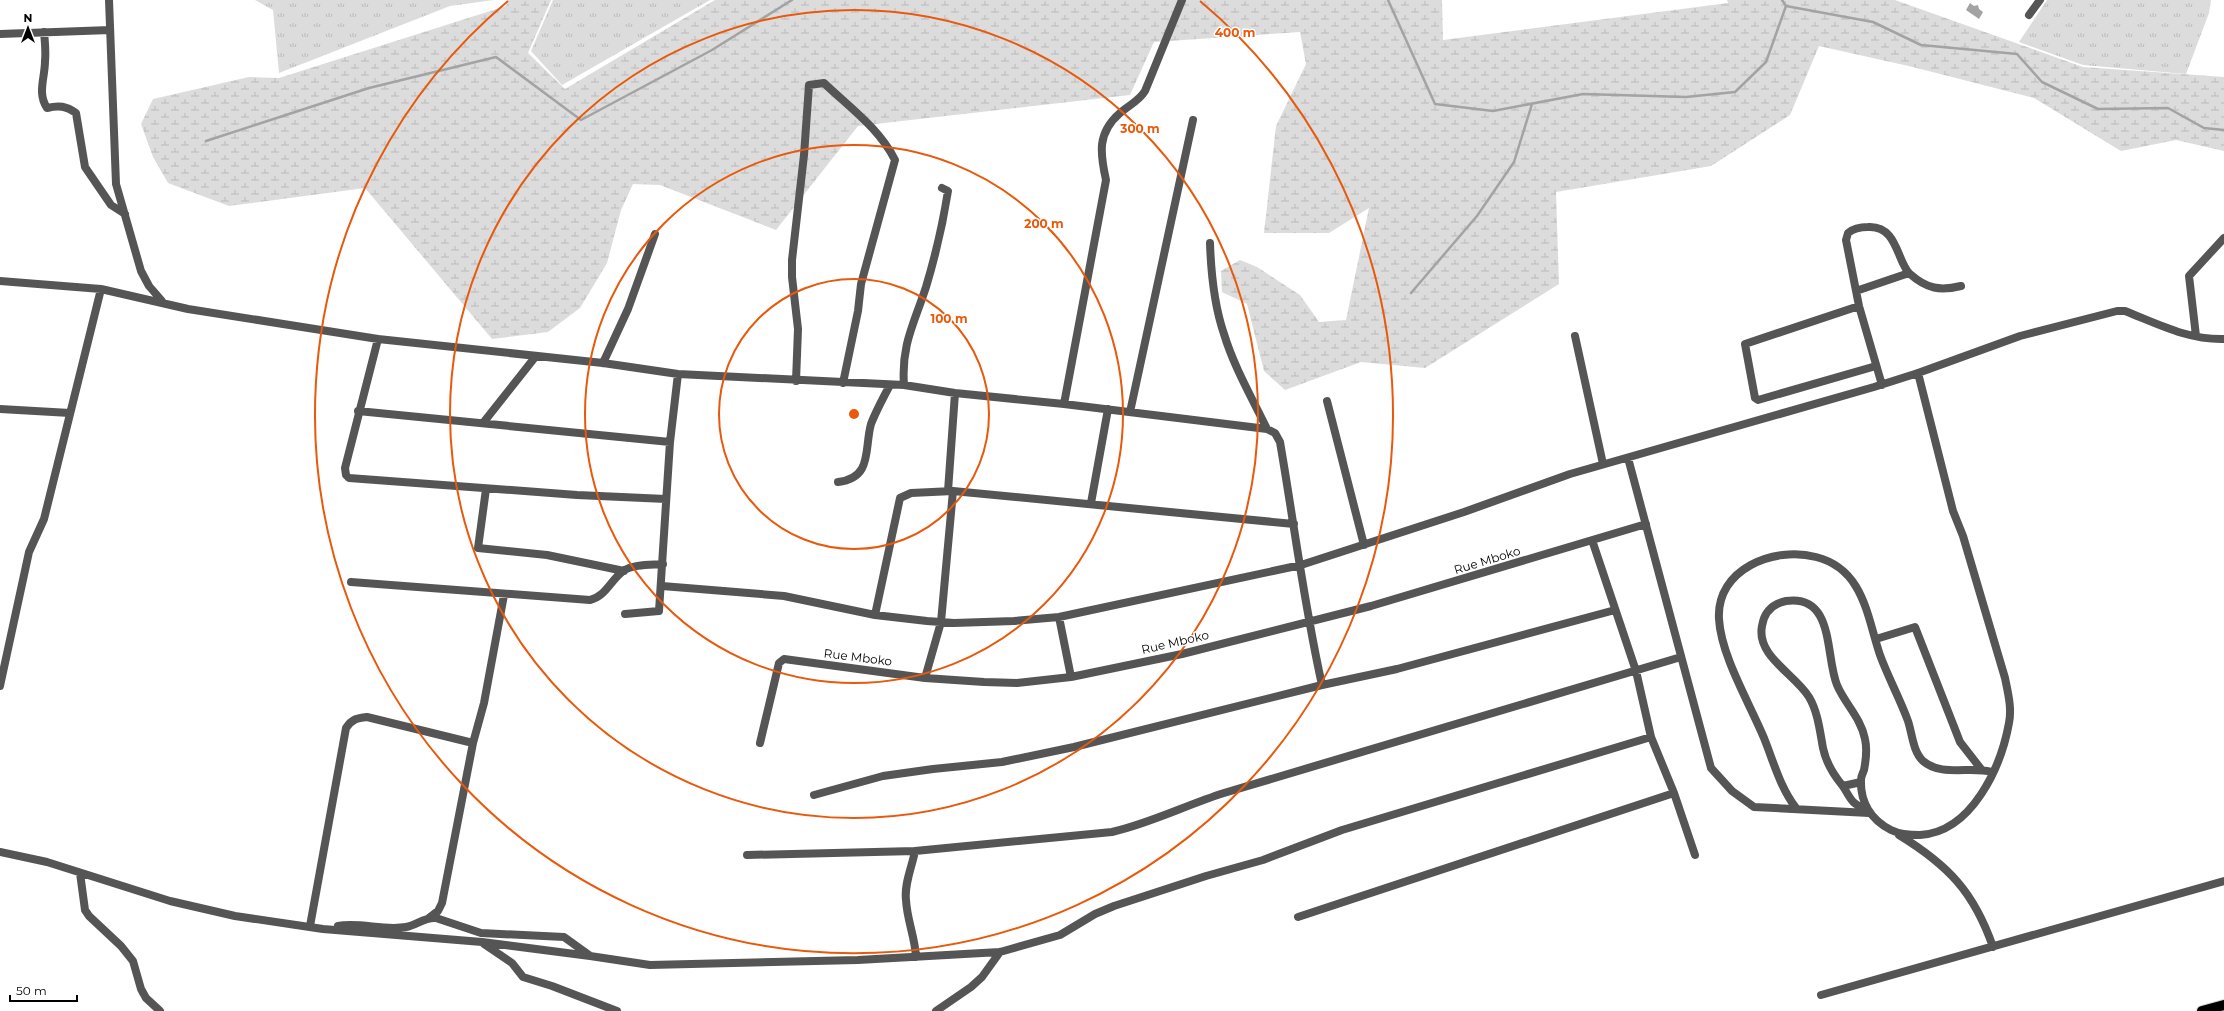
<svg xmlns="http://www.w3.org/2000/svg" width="2224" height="1011" font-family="Montserrat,sans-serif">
<defs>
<pattern id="grass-tufts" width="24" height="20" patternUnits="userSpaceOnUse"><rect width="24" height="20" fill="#dcdcdc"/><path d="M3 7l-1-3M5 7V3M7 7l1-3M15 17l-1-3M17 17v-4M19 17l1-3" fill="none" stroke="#bbb"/></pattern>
<pattern id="wetland-marsh" width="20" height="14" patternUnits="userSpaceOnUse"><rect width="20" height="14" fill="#dcdcdc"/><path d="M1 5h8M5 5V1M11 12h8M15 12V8" fill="none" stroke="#bbb"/></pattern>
</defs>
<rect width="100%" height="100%" fill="#fff"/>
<path fill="url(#grass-tufts)" d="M255,0H494L450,6L279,73L273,10Z
M553,0H710L562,85L531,51Z
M2047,0H2211L2209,13L2186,74L2083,65L2019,42Z"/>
<path fill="url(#wetland-marsh)" d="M508,0H551L528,53L565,89L715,0H1442L1443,40L1728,3L1727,0H1895L2083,67L2224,77V151L2176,140L2121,151L2034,98L1913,67L1819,46L1790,115L1711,166L1556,192L1559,284L1425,368L1361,362L1285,390L1264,371L1247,304L1222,292L1221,271L1240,260L1257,267L1300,295L1319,322L1346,320L1369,208L1329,233H1264L1276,126L1306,64L1300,32L1154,42L1130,95L858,126L776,230L660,185L633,184L621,210L607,263L580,308L548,332L492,339L365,188L229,206L168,183L153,157L141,124L153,99L249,77L279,78L506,6Z"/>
<path fill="#a3a3a3" d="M1970,3L1974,6L1978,5L1979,9L1983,12L1979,19L1966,10Z"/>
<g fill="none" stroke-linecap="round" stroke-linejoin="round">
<path stroke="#a3a3a3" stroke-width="2.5" d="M1388,0L1435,104L1493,111L1583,94L1686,97L1735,92L1766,62L1786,6L1873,22L1921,45L2017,54L2042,82L2098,109L2168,108L2204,128L2224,130
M1782,0L1786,6
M206,141L369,88L496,57L581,120L712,50L792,0
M1411,293L1477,216L1514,162L1532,104"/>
<defs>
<path id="primary" d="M2202,1011L2224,1005"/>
</defs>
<use href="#primary" stroke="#dbdbdb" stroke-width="12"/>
<path stroke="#555" stroke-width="8" d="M109,0L116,184L141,271L149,286L162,301
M2029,15L2040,0
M44,32C45,42 46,52 45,61C45,78 37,93 47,108C59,105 66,106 76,113L85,167L111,205L125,214
M0,34L110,30
M1210,243C1211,273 1214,305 1224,334C1234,367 1252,398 1267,429
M0,281L101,289L188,309L378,339L603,363L678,374L904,385L955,393L1064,404L1267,429L1275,433L1280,442C1294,523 1304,605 1322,685
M1856,291L1909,273
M1859,306L1745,344L1755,398L1758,400L1876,366
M1575,336L1603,464
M2196,336L2189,276L2224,238
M378,339L345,468L346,475L349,478L577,495L666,499
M603,363L628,309L655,234
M796,381L798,329L792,277V260L804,155L809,85L824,83C849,107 879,128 895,160L861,284L858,311L843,383
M904,385C901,345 914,324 926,287C935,257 943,223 948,191L942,188
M1882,385L1859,306L1846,240L1848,233C1854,228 1861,227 1868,227C1898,225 1897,263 1910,274C1927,289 1940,291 1961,286
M1327,401L1364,545
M1064,404L1106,180C1100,153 1097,133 1120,113C1129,105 1139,101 1145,91L1182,0
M0,409L70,413
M358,411L670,442
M1130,412L1193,120
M483,423L536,356
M1628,458L1711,768L1732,791L1754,807L1869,813
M838,482C873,478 864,449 871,424C876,411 883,398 890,385
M486,489L478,548L547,555L624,571
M948,491L955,393
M1091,503L1108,409
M1592,540L1636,671L1651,737L1674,793L1695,855
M351,582L590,600C605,597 611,580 623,571C633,564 651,565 663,564
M662,586L784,596L875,615L927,621L954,623L1014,621L1059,617L1301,565L1464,512L1570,474L1874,387L1918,373L2020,336L2117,311H2125C2158,324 2188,340 2224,339
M625,614L659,611L670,442L678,374
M875,615L900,498L911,493L953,491L1294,524
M1059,617L1071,677
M1876,639L1915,627L1960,742L1981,769
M925,678L941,622L953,491
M0,686L29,552L44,519L101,289
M760,743L779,663L784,659L925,678L984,682L1017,683L1071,677L1182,654L1371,606L1646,524
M1843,786L1861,782
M814,795L883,776L933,769L1002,762L1074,747L1322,685L1397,669L1615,610
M1796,808C1780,787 1774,763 1764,738C1750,704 1721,656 1719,619C1716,569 1774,546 1816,557C1864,569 1867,617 1880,655C1888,677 1900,699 1908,721C1912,733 1913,752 1923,761C1941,777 1971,766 1992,772
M1865,808C1850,804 1850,796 1842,785C1833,774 1826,763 1823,748C1820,732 1818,712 1809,697C1795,674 1756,656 1762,626C1764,613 1772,604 1786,601C1835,594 1825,656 1837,685C1845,704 1861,718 1865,739C1867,748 1866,760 1864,770C1863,773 1861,776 1861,780C1860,802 1871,820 1891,830C1899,834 1911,835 1920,835C1972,832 2001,767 2009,723C2012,708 2008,693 2005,678L1963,536L1953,511L1918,373
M1899,835C1948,865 1974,892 1993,947
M915,851C912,867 904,884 906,900C907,920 915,937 916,957
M0,852L47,862L170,901L235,916L323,929L482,942L590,956L650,965L858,960L1000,952L1060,935L1095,914L1114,906L1206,876L1263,860L1342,830L1651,737
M747,855L915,851L1112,832C1151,823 1186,805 1224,793L1681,657
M80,873L85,910L89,916L121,946L133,961L141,989L146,998L160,1011
M1298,917L1674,793
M429,918L438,911L442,903L473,743L484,703L504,595
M310,926L346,728C352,719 357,718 367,717L473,743
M338,926C360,922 384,931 406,927C417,925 424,917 436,918L481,933L564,937L589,955
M484,944L512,963L523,977L552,986L617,1011
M1821,995L2224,881
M936,1011L971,987L982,977L1000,952"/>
<use href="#primary" stroke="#000" stroke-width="10"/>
</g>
<g fill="none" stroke="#e8590c" stroke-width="2">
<circle cx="854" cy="414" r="135"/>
<circle cx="854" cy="414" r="269"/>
<circle cx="854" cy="414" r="404"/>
<path d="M1200 1A539 539 0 1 1 508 1"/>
</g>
<g text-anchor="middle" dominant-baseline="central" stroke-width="3" stroke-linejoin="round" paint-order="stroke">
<g font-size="12" fill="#000" stroke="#fff">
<text transform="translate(1487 560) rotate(-17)">Rue Mboko</text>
<text transform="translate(1175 642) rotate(-13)">Rue Mboko</text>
<text transform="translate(858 657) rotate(7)">Rue Mboko</text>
</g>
</g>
<circle cx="854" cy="414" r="6" fill="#e8590c" stroke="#fff" stroke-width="2"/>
<g font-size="12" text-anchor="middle" font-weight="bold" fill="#e8590c" stroke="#fff" stroke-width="3" stroke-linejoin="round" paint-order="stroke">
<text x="1235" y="37">400 m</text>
<text x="1140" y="133">300 m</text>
<text x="1044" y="228">200 m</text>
<text x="949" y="323">100 m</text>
</g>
<g transform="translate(28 28)" stroke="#ffffff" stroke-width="3" paint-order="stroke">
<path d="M0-3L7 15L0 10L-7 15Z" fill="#000000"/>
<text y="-6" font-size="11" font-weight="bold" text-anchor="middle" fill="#000000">N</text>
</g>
<path d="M10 995v6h67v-6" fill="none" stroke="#000000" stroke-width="2"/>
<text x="16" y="995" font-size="12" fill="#000000" stroke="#ffffff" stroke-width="3" paint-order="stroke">50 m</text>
</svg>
